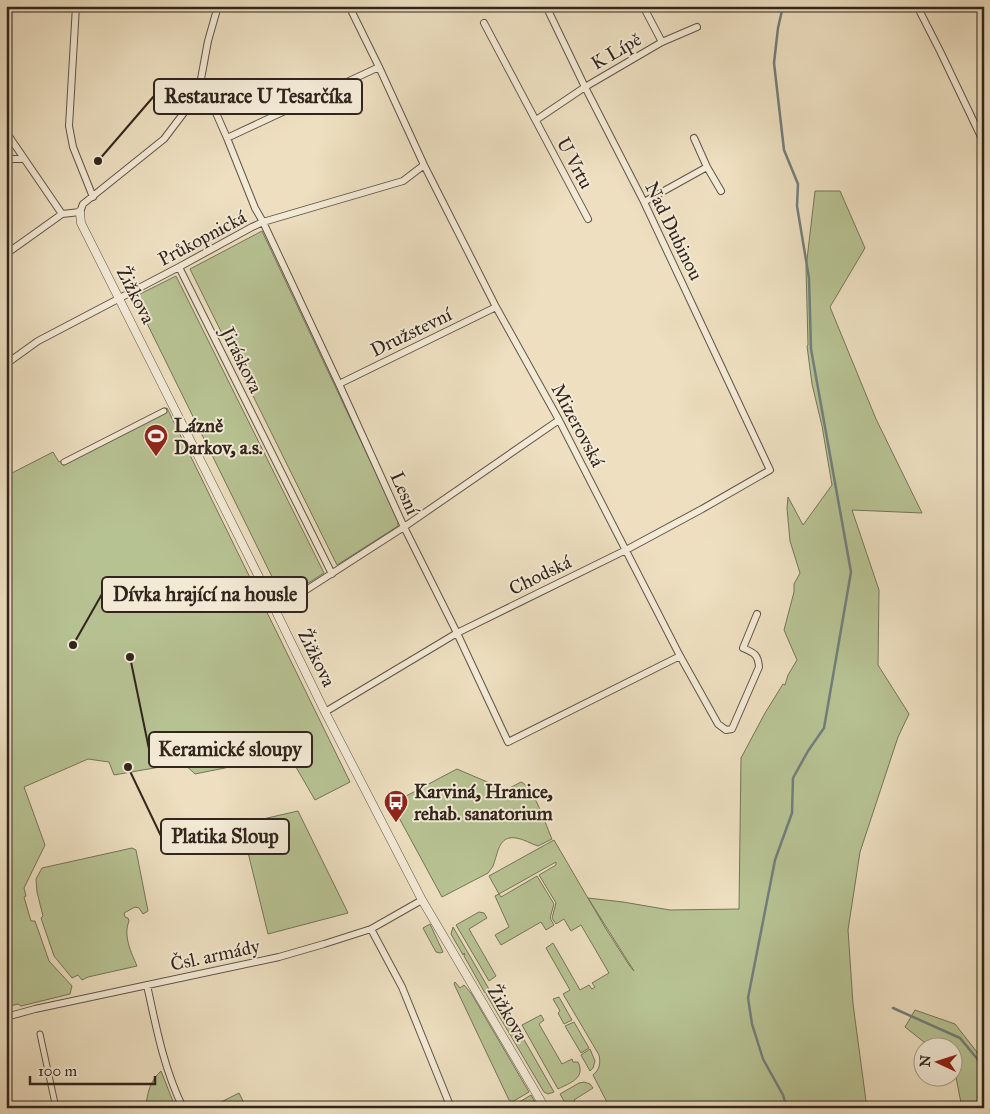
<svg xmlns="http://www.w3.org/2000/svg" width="990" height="1114" font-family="'IM FELL Great Primer',serif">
<rect width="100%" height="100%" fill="#eddfc0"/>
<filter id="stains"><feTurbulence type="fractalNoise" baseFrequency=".004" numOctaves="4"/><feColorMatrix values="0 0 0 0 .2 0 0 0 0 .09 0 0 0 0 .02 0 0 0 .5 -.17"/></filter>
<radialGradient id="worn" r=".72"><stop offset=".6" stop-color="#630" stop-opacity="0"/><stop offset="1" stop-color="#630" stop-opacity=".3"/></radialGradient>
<path fill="#b7c293" stroke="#747458" d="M815,191H840L865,248L830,307L876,419L922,513L852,510L879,590L878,665L909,714L898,737L860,852L848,930L853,1004L866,1101L869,1108H610L593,1075C599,1070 601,1064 599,1055L563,994L570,990L546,948L553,943L580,990L589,985L592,989L595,987L592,983L609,973L581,925L571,931L564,919L556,924L552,918L556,903L539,875L556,865V862L499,894L501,897L537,876L554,904L550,918L554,925L546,930L541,922L501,945L495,935L509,927L495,896L499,894L489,876L554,840L606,929L629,965L634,971L588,898L623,902L670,910L739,909L741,758L765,713L783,684L785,685L788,675L797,660L784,630L794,592V584L800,573L790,541L787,508L788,497L803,525L832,485L822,426L812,384L807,346L808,345L806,268Z
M262,231L398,520V526L337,565L190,269Z
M176,276L324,573L283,599L134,297Z
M167,408L350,782L315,800L289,755L195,774L183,763L114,775L109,762L88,759L24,787L45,845L24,888L26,896L24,897L31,921H35L49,961L72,986L70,994L21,1006L18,1004L6,1007V476L53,452L59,462Z
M457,769L506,790L521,782C534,787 546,826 552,839L538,846C531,844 524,839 516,838C498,835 498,854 493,866C492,868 490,870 488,873L442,897L391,803C414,793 435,780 457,769Z
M298,811L348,913L268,934L241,824Z
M132,848L136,850L148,911L143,914L139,908L135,907L124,913L125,917L128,918L129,921C123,936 131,952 137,966L88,977L82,980L78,975L72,978L54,956L41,918L43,916L37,892L36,879L42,868Z
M479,912L484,913L487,918L469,929L496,976L489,981L456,925Z
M430,924L443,952L440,953L436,952L424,930L423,928Z
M453,927L500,1008H506L554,1092L548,1094L544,1092L486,994L488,992L485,993L464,956L465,954L464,953L463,955L451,934Z
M455,982L460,988L464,985L471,993L529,1092L512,1102L509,1100L454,984Z
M559,997L572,1020L564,1024L558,1013L560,1011L553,999Z
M915,1010L955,1024L984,1061V1108H962L954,1067L953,1065L952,1046H929L905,1027Z
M541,1015L544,1020L539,1024L562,1064L572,1059L573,1062H578C586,1078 570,1083 558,1089L522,1025Z
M574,1022L589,1048L581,1053L565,1026Z
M590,1049L595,1061L593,1068L590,1071L581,1055Z
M161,1071L174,1104L157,1108H146C147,1093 150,1081 161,1071Z
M584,1082L590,1084L593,1088L574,1100L578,1108H568L560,1094L579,1083Z
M239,1093L246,1107L209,1108Z
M531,1095L538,1108H514V1106L516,1104Z"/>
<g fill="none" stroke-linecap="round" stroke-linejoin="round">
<path stroke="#727e7c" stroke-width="2.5" d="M783,6L778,28L774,63L784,150L798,184L797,206L809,278L811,349L851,572L824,728L808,751L793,778L792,813L775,860L748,998L752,1024L763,1059L783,1095L787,1108
M893,1008L960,1038L984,1067"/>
<defs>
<path id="pedestrian" d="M64,462L164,411
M40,1034L56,1108"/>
<path id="minor" d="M76,6L69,126L73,147L93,197
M349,6L379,67L424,165L496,307L559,420L680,656L718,724L726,730L732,729L759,667C758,654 754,653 743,648L757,614
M643,6L662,42
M917,6L940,51L984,143
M127,8L128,6
M484,23L588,219
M201,79L227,138L255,208L263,222L339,384L404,527L457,633L508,742L680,656
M536,120L585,87L662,42L697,27
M6,132L62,214
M227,138L379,67
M694,138L707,167L721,191
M6,159H24
M644,202L707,167
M6,254L62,214L80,212L83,204L164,139L186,110L201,79L208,41L218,6
M179,267L332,574
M6,364L38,341L179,267L252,227L263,222L403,181L424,165
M339,384L496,307
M275,610L404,527L559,420
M325,712L457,633L626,550L702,509L770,470L644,202L585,87L546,6
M371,929L402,987L451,1108
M147,985C156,1027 164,1069 183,1108
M6,1017L35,1009L279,957L324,944L371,929L422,900"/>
<path id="tertiary" d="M80,212L81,223L266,591L325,712L422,900L545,1108"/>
</defs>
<use href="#pedestrian" stroke="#605446" stroke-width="7"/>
<use href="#minor" stroke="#605446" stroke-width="8"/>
<use href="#tertiary" stroke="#605446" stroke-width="9"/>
<use href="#pedestrian" stroke="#f3ead6" stroke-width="5"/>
<use href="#minor" stroke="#f3ead6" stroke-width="6"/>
<use href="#tertiary" stroke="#f3ead6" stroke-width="8"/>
</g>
<defs>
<symbol id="stadium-pin" viewBox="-11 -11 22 30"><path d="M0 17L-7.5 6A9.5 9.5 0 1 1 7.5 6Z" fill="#8f2418" stroke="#f3ead6"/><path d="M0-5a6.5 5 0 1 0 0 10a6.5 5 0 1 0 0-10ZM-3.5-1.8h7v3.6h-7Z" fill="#fff"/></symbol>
<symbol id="bus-pin" viewBox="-11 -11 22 30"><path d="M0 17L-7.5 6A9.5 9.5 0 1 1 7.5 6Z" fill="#8f2418" stroke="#f3ead6"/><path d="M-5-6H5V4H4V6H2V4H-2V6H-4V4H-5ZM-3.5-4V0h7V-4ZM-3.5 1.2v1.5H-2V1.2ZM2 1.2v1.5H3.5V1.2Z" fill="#fff"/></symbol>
</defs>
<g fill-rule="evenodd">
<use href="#stadium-pin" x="142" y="422" width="28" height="38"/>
<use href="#bus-pin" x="382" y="788" width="28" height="38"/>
</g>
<g text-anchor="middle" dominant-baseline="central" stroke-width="4" stroke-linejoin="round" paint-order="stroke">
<g font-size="19" fill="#31251d" stroke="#f3ead6">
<text transform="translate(616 51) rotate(-30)">K Lípě</text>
<text transform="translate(575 163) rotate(62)">U Vrtu</text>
<text transform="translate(674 231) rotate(64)">Nad Dubinou</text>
<text transform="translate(202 238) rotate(-28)">Průkopnická</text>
<text transform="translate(136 295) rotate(63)">Žižkova</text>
<text transform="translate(411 332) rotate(-26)">Družstevní</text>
<text transform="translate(242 360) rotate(64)">Jiráskova</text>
<text transform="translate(578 425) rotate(62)">Mizerovská</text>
<text transform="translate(405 493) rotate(66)">Lesní</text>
<text transform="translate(540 575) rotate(-26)">Chodská</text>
<text transform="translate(317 658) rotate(64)">Žižkova</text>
<text transform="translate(215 955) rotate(-12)">Čsl. armády</text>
<text transform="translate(508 1013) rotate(60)">Žižkova</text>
</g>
<g font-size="19" font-weight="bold" fill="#31251d" stroke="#f3ead6" text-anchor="start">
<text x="174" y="425">Lázně<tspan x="174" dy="22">Darkov, a.s.</tspan></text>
<text x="414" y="791">Karviná, Hranice,<tspan x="414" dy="22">rehab. sanatorium</tspan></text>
</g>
</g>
<path fill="none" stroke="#31251d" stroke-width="2" d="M98 161L154 96M73 645L102 594M130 657L149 749M128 767L161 836"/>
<g fill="#31251d" stroke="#f3ead6" stroke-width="2">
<circle cx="98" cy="161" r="5"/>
<circle cx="73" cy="645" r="5"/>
<circle cx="130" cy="657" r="5"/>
<circle cx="128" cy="767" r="5"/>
</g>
<g fill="#f3ead6" stroke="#31251d" stroke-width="2">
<rect x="154" y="79" width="208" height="35" rx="5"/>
<rect x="102" y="577" width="205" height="35" rx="5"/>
<rect x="149" y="732" width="163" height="35" rx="5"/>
<rect x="161" y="819" width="128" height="35" rx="5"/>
</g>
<g font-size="20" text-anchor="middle" font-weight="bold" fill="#31251d">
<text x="258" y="103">Restaurace U Tesarčíka</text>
<text x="205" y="601">Dívka hrající na housle</text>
<text x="230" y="756">Keramické sloupy</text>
<text x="225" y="843">Platika Sloup</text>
</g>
<rect width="990" height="1114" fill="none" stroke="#eddfc0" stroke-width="25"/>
<rect x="8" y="8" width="975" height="1099" fill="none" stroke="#31251d" stroke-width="2.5"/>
<rect x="12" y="12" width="965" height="1089" fill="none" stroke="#31251d"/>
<g transform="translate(938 1062) rotate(274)"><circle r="24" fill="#f3ead6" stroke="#a59b8c"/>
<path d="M0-4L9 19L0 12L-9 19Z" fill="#8f2418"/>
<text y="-8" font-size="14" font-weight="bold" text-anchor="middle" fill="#31251d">N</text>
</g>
<path d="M30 1076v8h125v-8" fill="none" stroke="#31251d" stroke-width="2.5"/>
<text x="38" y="1076" font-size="15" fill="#31251d" stroke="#f3ead6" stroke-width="4" paint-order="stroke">100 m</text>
<rect width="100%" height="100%" filter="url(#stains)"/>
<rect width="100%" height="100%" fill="url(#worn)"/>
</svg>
